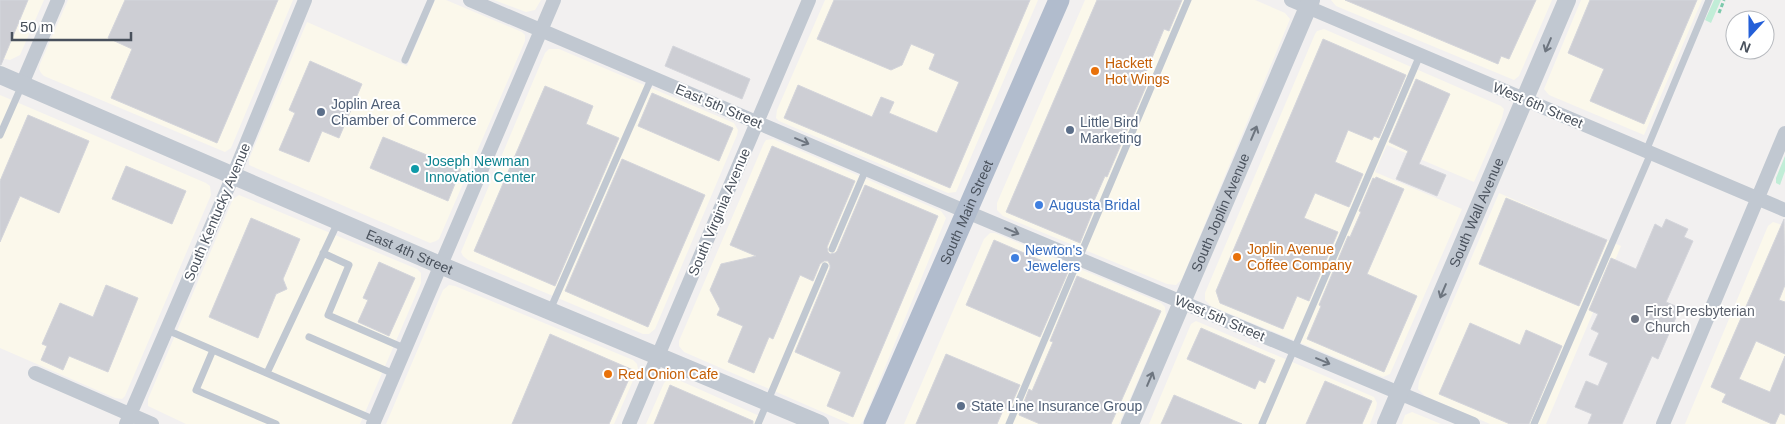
<svg xmlns="http://www.w3.org/2000/svg" width="1785" height="424" font-family="Helvetica,sans-serif">
<rect width="100%" height="100%" fill="#f2f0f0"/>
<path fill="#fbf8eb" d="M0,0H44L20,55L10,60L0,58Z
M68,0H293L231,148L225,152L44,76L41,73L39,69L40,64Z
M435,0H446L522,32L525,35V41L439,239L436,241L430,243L249,165V159L307,22L407,66Z
M494,0H541L535,10L526,12Z
M825,0H1038L956,192L948,193L779,121L776,118L777,110Z
M1085,0H1255L1285,13L1290,19L1182,279L1176,285L1167,284L1003,216L997,210V203Z
M1331,0H1552L1519,76L1514,80L1336,6Z
M1581,0H1702L1644,135L1549,95L1544,89Z
M1324,29L1501,106L1504,109L1502,118L1474,182L1387,145L1375,172L1462,209L1390,374L1383,377L1211,306L1205,300V293L1315,34L1317,31Z
M549,49H559L734,123L738,130L737,135L655,329L649,334H643L468,260L463,256L461,252L545,53Z
M0,95L206,183L210,186L211,195L125,396L122,399L115,398L0,348Z
M773,139L941,211L946,218L863,421L860,424H850L684,352L679,346V341L764,143L766,140Z
M1499,193L1621,246L1546,424H1490L1425,396L1418,389L1419,381Z
M239,195L417,269L421,273V283L360,424H186L148,406V399L233,199Z
M1773,222L1785,226V424H1685L1768,226Z
M990,233H995L1161,303L1165,307L1166,316L1119,424H904L984,239Z
M449,285L455,286L633,360L637,364L638,369L614,424H386L443,290Z
M1196,321L1374,397L1377,403L1376,408L1370,424H1149L1191,324Z
M669,378H674L764,418L762,424H646L664,383Z
M1412,412L1441,424H1402L1405,415Z"/>
<path fill="#c1edd7" d="M1714,0H1721L1711,23L1705,20Z
M1785,156V171L1780,185L1776,183V178Z"/>
<path fill="#cdced4" stroke="#d4d5db" d="M0,0H28L1,65H0Z
M125,0H278L217,143L111,98L132,49L108,38Z
M834,0H1030L950,188L784,118L798,85L872,117L881,97L894,102L889,113L937,133L959,82L929,69L935,54L911,44L902,65L891,70L817,39Z
M1097,0H1182L1169,31L1164,29L1142,82L1147,84L1107,177L1105,176L1090,210L1093,211L1080,243L1006,212Z
M1345,0H1536L1509,59L1501,56L1498,64Z
M1590,0H1697L1644,124L1590,101L1604,69L1568,53Z
M1323,39L1406,75L1379,138L1374,136L1372,140L1348,130L1335,162L1363,174L1349,207L1315,193L1304,218L1338,232L1309,301L1297,296L1283,329L1220,303L1216,291Z
M673,46L750,79L742,99L665,66Z
M310,61L362,84L339,138L322,131L309,162L279,150L295,113L289,110Z
M1416,79L1450,94L1419,164L1446,175L1437,196L1396,179L1408,151L1389,142Z
M545,86L593,106L586,124L619,138L555,286L474,251Z
M652,93L733,128L719,161L638,126Z
M28,115L89,141L59,213L20,196L0,242V181Z
M383,137L461,169L448,201L370,168Z
M772,146L855,181L827,247L828,252L830,254L835,253L837,251L865,185L938,216L853,417L827,406L841,372L795,352L830,268V265L828,261H824L820,264L813,281L800,275L773,339L769,337L754,373L728,362L743,326L717,315L720,309L710,290L721,264L756,256L730,245Z
M622,159L705,195L648,327L565,291Z
M126,166L186,191L172,224L112,199Z
M1376,177L1404,189L1367,274L1417,296L1384,372L1307,339L1321,306L1319,305L1348,236L1350,237L1361,212L1359,211L1373,178L1375,179Z
M1506,198L1607,240L1579,306L1479,264Z
M251,218L300,239L283,279L287,289L276,294L258,338L209,317Z
M1666,219L1688,229L1684,237L1693,241L1666,302L1680,308L1658,359L1652,356L1622,424H1588L1592,414L1575,407L1586,381L1598,386L1608,363L1589,355L1599,333L1591,329L1598,314L1589,310L1611,258L1636,269L1655,224L1662,228Z
M1784,219L1785,285L1779,300L1785,302V354L1756,341L1739,379L1770,392L1785,356V415L1780,413L1775,424H1772L1722,402L1726,394L1711,387Z
M994,240L1068,272L1040,337L966,305Z
M379,262L415,278L389,336L358,322L368,300L363,298Z
M1077,276L1161,311L1111,424H1040L1019,415L1029,389L1032,391L1053,342L1050,341Z
M106,285L138,298L108,372L69,356L63,370L41,360L47,346L42,344L60,303L93,317Z
M1470,323L1520,345L1526,330L1562,346L1529,424H1510L1439,394Z
M1201,328L1275,360L1265,383L1259,380L1255,389L1187,359Z
M550,334L633,370L609,424H512Z
M946,354L1020,385L1009,410L1004,408L997,424H916Z
M1325,381L1372,401L1362,424H1306Z
M670,385L753,421V424H654Z
M1174,395L1242,424H1161Z"/>
<g fill="none" stroke-linecap="round" stroke-linejoin="round">
<path stroke="#7bc9ab" stroke-width="3" stroke-dasharray="4 2.5" stroke-linecap="butt" d="M1719,13L1724,0"/>
<path stroke="#c1c8d1" stroke-width="7" d="M405,60L431,0
M0,135L22,85
M1646,151L1709,0
M832,249L866,169
M323,253L349,265L328,315L404,348
M550,310L652,77
M167,330L213,350L196,390L276,424
M309,337L394,374
M213,350L375,420
M267,373L338,222
M758,424L825,266
M1009,424L1188,0
M1262,424L1420,55
M1534,424L1651,153"/>
<path stroke="#c1c8d1" stroke-width="14" d="M470,0L967,212L1473,424
M1291,0L1785,210
M22,84L58,0
M35,373L152,424
M126,424L233,176L305,0
M373,424L554,0
M629,424L809,0
M1663,424L1785,133"/>
<g stroke="#c1c8d1" stroke-width="18">
<path id="s1" d="M0,75L440,265L820,424"/>
<path id="s2" d="M1130,424L1311,0"/>
<path id="s3" d="M1386,424L1567,0"/>
</g>
<path stroke="#b1bccd" stroke-width="21" id="s4" d="M874,424L1059,0"/>
</g>
<defs><path id="oneway-shaft" d="M-6 0H5M1.5-3L5.5 0L1.5 3" fill="none" stroke-width="1.6" stroke-linecap="round" stroke-linejoin="round" transform="scale(1.25)"/></defs>
<g stroke="#6d757f">
<use href="#oneway-shaft" transform="translate(1548 45) rotate(113)"/>
<use href="#oneway-shaft" transform="translate(1254 133) rotate(-67)"/>
<use href="#oneway-shaft" transform="translate(802 141) rotate(23)"/>
<use href="#oneway-shaft" transform="translate(1012 231) rotate(23)"/>
<use href="#oneway-shaft" transform="translate(1443 291) rotate(113)"/>
<use href="#oneway-shaft" transform="translate(1323 361) rotate(23)"/>
<use href="#oneway-shaft" transform="translate(1150 379) rotate(-67)"/>
</g>
<g fill="#e8710a" stroke="#fff" stroke-width="2">
<circle cx="1095" cy="71" r="5"/>
<circle cx="1237" cy="257" r="5"/>
<circle cx="608" cy="374" r="5"/>
</g>
<g fill="#5c6f8a" stroke="#fff" stroke-width="2">
<circle cx="321" cy="112" r="5"/>
<circle cx="1070" cy="130" r="5"/>
<circle cx="961" cy="406" r="5"/>
</g>
<circle fill="#0f9aa8" stroke="#fff" stroke-width="2" cx="415" cy="169" r="5"/>
<g fill="#3f7fe0" stroke="#fff" stroke-width="2">
<circle cx="1039" cy="205" r="5"/>
<circle cx="1015" cy="258" r="5"/>
</g>
<circle fill="#6b7280" stroke="#fff" stroke-width="2" cx="1635" cy="319" r="5"/>
<g text-anchor="middle" dominant-baseline="central" stroke-width="4" stroke-linejoin="round" paint-order="stroke">
<g font-size="14" fill="#c56008" stroke="#fff" text-anchor="start">
<text x="1105" y="63">Hackett<tspan x="1105" dy="16">Hot Wings</tspan></text>
<text x="1247" y="249">Joplin Avenue<tspan x="1247" dy="16">Coffee Company</tspan></text>
<text x="618" y="374">Red Onion Cafe</text>
</g>
<g font-size="14" fill="#4e5e75" stroke="#fff" text-anchor="start">
<text x="331" y="104">Joplin Area<tspan x="331" dy="16">Chamber of Commerce</tspan></text>
<text x="1080" y="122">Little Bird<tspan x="1080" dy="16">Marketing</tspan></text>
<text x="971" y="406">State Line Insurance Group</text>
</g>
<g font-size="14" fill="#49515c" stroke="#fff">
<text transform="translate(1538 105) rotate(23)">West 6th Street</text>
<text transform="translate(719 106) rotate(23)">East 5th Street</text>
<text transform="translate(217 212) rotate(-67)">South Kentucky Avenue</text>
<text transform="translate(719 212) rotate(-67)">South Virginia Avenue</text>
<text stroke="none"><textPath href="#s4" startOffset="231">South Main Street</textPath></text>
<text stroke="none"><textPath href="#s2" startOffset="230">South Joplin Avenue</textPath></text>
<text stroke="none"><textPath href="#s3" startOffset="230">South Wall Avenue</textPath></text>
<text stroke="none"><textPath href="#s1" startOffset="446">East 4th Street</textPath></text>
<text transform="translate(1220 318) rotate(23)">West 5th Street</text>
</g>
<g font-size="14" fill="#0d838f" stroke="#fff" text-anchor="start">
<text x="425" y="161">Joseph Newman<tspan x="425" dy="16">Innovation Center</tspan></text>
</g>
<g font-size="14" fill="#366cbe" stroke="#fff" text-anchor="start">
<text x="1049" y="205">Augusta Bridal</text>
<text x="1025" y="250">Newton's<tspan x="1025" dy="16">Jewelers</tspan></text>
</g>
<g font-size="14" fill="#5b616d" stroke="#fff" text-anchor="start">
<text x="1645" y="311">First Presbyterian<tspan x="1645" dy="16">Church</tspan></text>
</g>
</g>
<g transform="translate(1750 35) rotate(201)"><circle r="24" fill="#ffffff" stroke="#b6b9be"/>
<path d="M0-4L9 19L0 12L-9 19Z" fill="#245fd8"/>
<text y="-8" font-size="14" font-weight="bold" text-anchor="middle" fill="#49515c">N</text>
</g>
<path d="M12 32v8h119v-8" fill="none" stroke="#49515c" stroke-width="2.5"/>
<text x="20" y="32" font-size="15" fill="#49515c" stroke="#ffffff" stroke-width="4" paint-order="stroke">50 m</text>
</svg>
